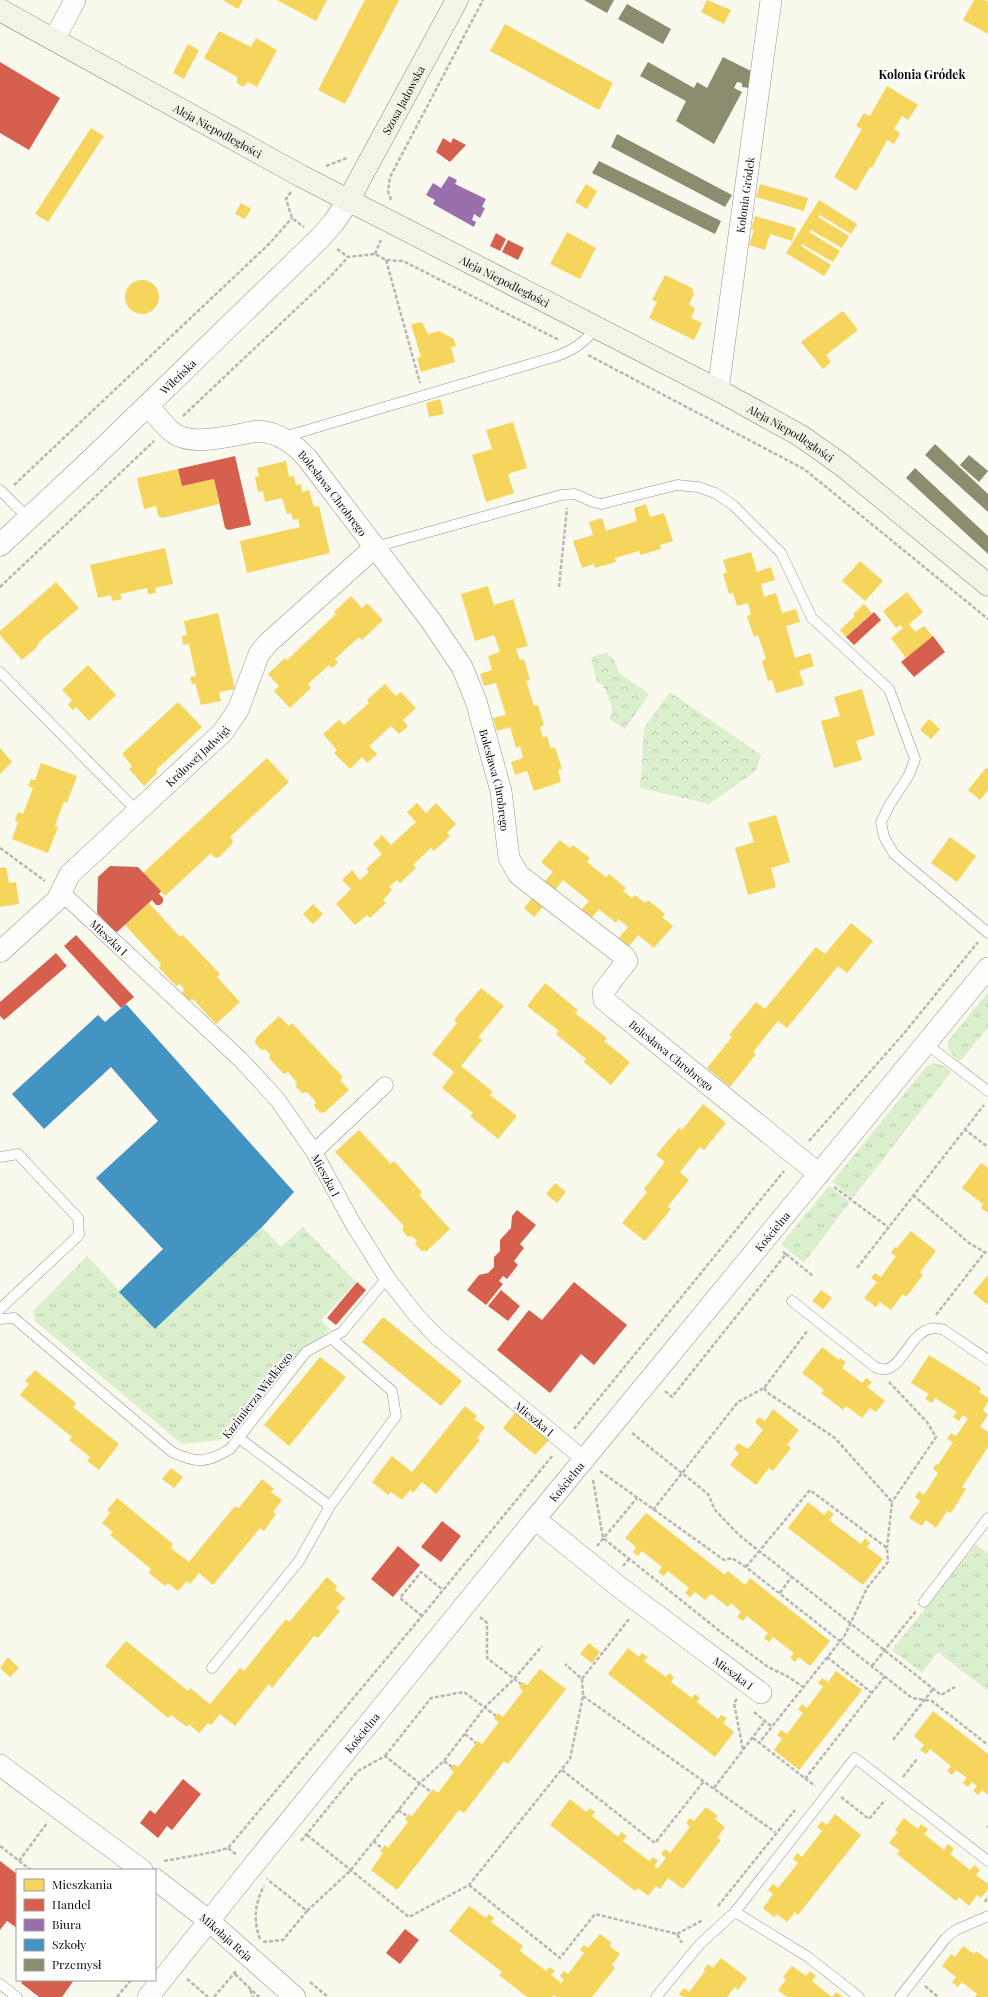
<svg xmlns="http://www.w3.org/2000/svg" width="988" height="1997" font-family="'Playfair Display',serif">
<defs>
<pattern id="grass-tufts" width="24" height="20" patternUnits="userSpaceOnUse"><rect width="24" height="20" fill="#dbefcd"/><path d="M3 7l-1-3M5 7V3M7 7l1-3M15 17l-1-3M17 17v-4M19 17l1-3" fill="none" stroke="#bbccaf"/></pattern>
<pattern id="park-crowns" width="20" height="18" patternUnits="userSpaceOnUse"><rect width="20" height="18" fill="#dbefcd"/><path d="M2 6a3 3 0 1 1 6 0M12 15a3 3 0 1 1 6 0" fill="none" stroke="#bbccaf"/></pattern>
</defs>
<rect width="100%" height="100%" fill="#f9f9ed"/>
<path fill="url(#grass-tufts)" d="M988,992V1028L960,1061C953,1056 946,1051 948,1041Z
M934,1063L945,1066L951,1072L852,1199L832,1182L927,1066Z
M829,1186L850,1202L804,1263L781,1244Z
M262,1227L281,1247L303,1227L356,1282L321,1320L330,1329L221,1440L182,1444L35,1321L33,1311L87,1256L155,1329Z
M976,1544L988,1554V1691L938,1652L922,1673L892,1650Z"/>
<path fill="url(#park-crowns)" d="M606,653L614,659L619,673L649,694L625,729L609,719C617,710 607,694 602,684L597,683L591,657Z
M670,692L761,755L756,771L709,804L640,788L644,728Z"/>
<path fill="#f6d55c" d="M223,0H243L238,9Z
M277,0H327L316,21Z
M365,0H399L345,104L318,90Z
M707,0L731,10L724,24L701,12Z
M974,0H984L988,2V34L963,20Z
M505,24L613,83L599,110L490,51Z
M219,31L251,47L256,38L277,50L257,87L248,82L243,87L237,83V77L204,58Z
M188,44L199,50L184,79L173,73Z
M887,86L918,105L908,120L902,116L894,129L900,133L894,144L887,140L872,168L870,167L856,191L834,177L862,129L856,126L864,113L870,116Z
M91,128L104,136L48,222L35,214Z
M586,184L597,191L587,209L575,202Z
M760,184L808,198L804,211L756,197Z
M819,200L857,224L851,234L820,215L818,217L849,236L842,248L811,230L809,232L840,251L833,262L802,244L801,246L831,265L824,276L786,253Z
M241,203L251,209L245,219L235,214Z
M755,216L796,228L792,241L770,234L765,250L749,245L754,230L751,229Z
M567,232L596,248L580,279L550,264Z
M665,275L692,288L694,294L689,304L695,309L691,318L702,323L694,340L649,318L657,302L652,300Z
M125 297a17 17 0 1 1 34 0a17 17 0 1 1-34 0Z
M843,311L858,330L826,355L831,362L823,369L801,342Z
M422,322L428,334L439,331L454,339L456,346L451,347L455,362L421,372L417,358L421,357L411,324Z
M440,399L444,414L429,417L426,403Z
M513,422L527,468L508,474L514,493L486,502L472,455L492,449L486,430Z
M286,461L289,477L294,476L296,485L301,484L302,492L309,490L314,507L319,506L330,553L247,573L240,541L300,527L298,519L293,520L291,513L287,514L282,498L265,502L263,491L258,492L255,477L259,476L257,468Z
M178,469L182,486L214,479L219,504L162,518L158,515L156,506L144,509L137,478Z
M646,504L650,517L664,513L673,541L660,545L661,549L640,555L639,551L615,558L616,562L595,568L594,564L582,568L573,541L593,535L589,522L602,518L606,531L637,521L634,508Z
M165,548L173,584L155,588L156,593L148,594L147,588L120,594L122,599L112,601L111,595L98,598L90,565Z
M751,552L757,572L771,567L775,580L761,584L764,597L776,593L782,613L796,609L800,622L786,626L795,658L810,653L814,666L799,671L804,685L776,693L772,680L768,681L762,661L766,659L758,635L754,637L747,616L751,614L748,603L737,606L733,593L729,594L723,574L727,572L723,560Z
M860,561L883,581L865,601L842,581Z
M56,582L79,608L40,641L36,648L22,660L0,635V631Z
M488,586L494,605L513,599L528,646L516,649L520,660L524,659L530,680L526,681L534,706L538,705L544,725L540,727L543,738L547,736L551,749L555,747L562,769L558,770L561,782L534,791L527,771L515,775L511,762L523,758L520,746L516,748L510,727L497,731L493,718L506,715L496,683L484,686L480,674L492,670L488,656L500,652L494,635L475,641L461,594Z
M907,592L923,612L909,624L915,632L924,626L933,636L906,658L891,638L903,628L900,625L896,628L883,611Z
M351,596L362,608L367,603L383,620L362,640L359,637L335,659L338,662L332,668L329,665L308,684L311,688L290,708L274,691L279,686L268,674L285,658L287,660L336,614L334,612Z
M864,604L872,613L846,637L840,630L855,616L853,614Z
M218,613L235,689L219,692L221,701L201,705L195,683L192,684L190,677L196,676L189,644L183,645L182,636L187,635L184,621Z
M88,665L116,695L89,721L76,707L73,710L68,705L72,700L62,690Z
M385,684L396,696L401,692L416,708L403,720L408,726L399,734L391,726L369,746L377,754L367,763L362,757L350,769L334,753L337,750L323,734L339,720L344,725L369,703L367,700Z
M862,689L875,735L856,741L862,760L834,768L821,721L840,716L834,697Z
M178,702L202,727L156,770L158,772L144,786L129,769L132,766L122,754Z
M929,719L940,729L931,739L920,730Z
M0,748L12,762L0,774Z
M267,758L289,782L230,837L233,840L232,844L218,858L214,857L211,853L165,896L143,873Z
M41,763L77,776L67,803L64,801L55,826L58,827L48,853L12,839L18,822L15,820L18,812L23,814L33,788L28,786L31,779L35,780Z
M986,768L988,769V790L980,800L968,790Z
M417,803L426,813L436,803L456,824L447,833L450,836L434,851L431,848L413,865L416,868L400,883L397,880L389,887L392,890L383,900L386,903L370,918L367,915L355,925L336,904L351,889L342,880L352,870L360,880L369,872L366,869L382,854L373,844L382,835L391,845L416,822L407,812Z
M776,815L790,862L771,868L776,887L748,895L735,848L754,842L748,823Z
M950,837L976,856L957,882L931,863Z
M560,840L570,848L573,845L590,858L587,862L606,877L609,874L626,888L623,891L632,898L635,895L645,903L648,900L665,914L662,917L673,926L654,948L638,935L629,946L619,938L628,927L618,919L616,923L599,909L590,920L580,911L589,901L563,880L554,891L544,882L553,872L541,862Z
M6,867L9,883L16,882L19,904L0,907V868Z
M533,897L544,906L534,917L524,908Z
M149,903L180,937L183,935L220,974L217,977L240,1002L216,1024L193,999L189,1001L182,993L184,989L180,984L176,986L159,968L161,964L125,925Z
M313,904L323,914L313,924L303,914Z
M851,923L873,941L847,973L838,966L787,1028L778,1021L753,1052L756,1054L730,1087L707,1068L732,1037L729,1035L756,1002L765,1009L816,947L825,954Z
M545,983L578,1010L575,1013L607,1038L604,1041L630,1062L611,1085L584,1062L586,1059L556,1034L559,1031L527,1006Z
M481,988L504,1006L478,1037L482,1040L461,1066L493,1092L490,1095L517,1116L498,1139L470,1116L473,1113L442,1088L454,1072L432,1054L457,1023L454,1020Z
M279,1016L289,1026L292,1023L343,1077L340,1080L349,1090L325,1112L320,1113L314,1106L316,1102L307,1092L302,1093L296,1087L297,1083L288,1072L284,1074L269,1058L270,1054L265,1049L261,1050L255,1043L256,1038Z
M703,1104L726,1123L704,1150L700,1147L680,1172L689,1180L668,1206L671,1209L645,1241L622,1223L647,1192L644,1189L665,1162L656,1155L679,1128L682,1130Z
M359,1130L391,1164L394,1161L422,1192L419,1195L450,1229L427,1251H422L415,1244L417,1241L412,1236L408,1237L402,1230L404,1226L335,1152Z
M981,1163L988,1168V1213L981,1208L983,1204L962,1188Z
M555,1183L566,1192L557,1203L546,1194Z
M911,1231L936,1251L920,1272L923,1275L906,1297L903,1294L891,1310L880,1302L876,1307L864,1298L877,1282L871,1278L875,1273L881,1277L896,1256L891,1253L895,1247L897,1248Z
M988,1275V1305L973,1293Z
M821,1290L832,1298L823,1309L812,1301Z
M383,1317L462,1381L441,1406L362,1342Z
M822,1347L839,1360L840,1358L846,1362L842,1368L862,1383L866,1378L872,1382L867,1387L885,1401L876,1412L870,1408L862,1418L846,1406L843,1410L821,1393L824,1390L802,1373Z
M929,1355L981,1388L979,1392L988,1398V1402L983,1410L988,1415L980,1427L988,1432V1447L962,1487L966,1489L951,1513L947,1511L936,1528L926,1520L922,1526L909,1518L920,1501L915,1497L919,1491L924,1495L938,1473L933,1469L936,1464L938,1465L953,1442L947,1439L951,1433L956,1436L968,1419L963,1415L959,1421L953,1417L957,1412L935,1398L932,1403L925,1399L929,1394L911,1383Z
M320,1357L346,1377L289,1446L264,1425Z
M35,1370L76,1403L73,1407L119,1444L99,1470L87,1461L90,1457L69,1440L72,1437L20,1395L29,1384L25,1381Z
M465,1406L477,1416L474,1419L485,1427L477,1438L480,1440L436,1494L422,1482L413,1493L410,1490L402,1500L391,1492L388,1495L372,1482L392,1456L412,1472Z
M518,1409L552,1437L535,1455L503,1428Z
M773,1409L799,1430L787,1445L791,1448L773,1471L769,1468L756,1485L730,1465L739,1453L734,1449L738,1443L748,1449L763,1430L755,1422L759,1417L765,1421Z
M171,1468L183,1477L174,1488L162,1479Z
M262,1479L274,1489L271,1492L282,1500L273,1512L276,1514L264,1531L260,1528L213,1585L199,1573L190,1584L187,1581L178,1591L168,1583L165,1586L149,1573L151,1569L110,1535L113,1532L102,1523L110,1513L107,1510L117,1498L173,1544L171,1548L189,1562L235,1506L239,1508Z
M808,1502L824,1515L828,1510L834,1514L829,1520L861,1544L865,1538L870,1543L867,1547L883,1559L863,1585L788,1528Z
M646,1513L725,1575L728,1571L745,1585L750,1578L830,1641L810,1666L799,1657L795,1662L790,1658L794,1653L773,1637L769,1642L764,1638L768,1633L747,1616L743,1621L737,1617L741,1612L731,1603L728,1607L711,1594L705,1600L695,1592L690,1597L685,1593L689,1588L668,1571L664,1576L658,1572L662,1567L642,1551L638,1556L633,1552L636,1547L625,1538Z
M327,1577L337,1586L335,1590L345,1598L336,1608L340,1611L318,1638L314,1636L272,1688L269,1684L235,1726L220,1714L211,1725L208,1723L199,1733L189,1724L187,1727L171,1715L168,1718L105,1666L126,1641L188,1691L190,1688L210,1704L240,1668L244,1671L286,1619L289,1622Z
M589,1643L600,1652L592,1663L580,1654Z
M628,1648L639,1657L642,1653L648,1657L644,1661L666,1677L669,1673L674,1677L671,1682L692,1698L695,1694L700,1698L697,1702L718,1719L721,1715L727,1718L723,1723L734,1732L715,1757L608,1674Z
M8,1657L19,1668L10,1677L0,1668Z
M540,1669L566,1689L508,1764L504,1761L464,1813L459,1810L397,1890L371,1870L383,1853L380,1851L385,1845L388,1848L408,1822L405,1819L409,1814L412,1816L433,1789L438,1793L454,1772L450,1769L454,1764L458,1767L478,1741L482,1744L499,1722L494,1719L498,1713L503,1717L523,1691L519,1687L523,1682L527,1685Z
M836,1671L862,1690L799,1770L774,1750L782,1739L777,1735L781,1730L787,1734L803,1713L798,1709L802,1704L807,1708L823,1687L818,1683L822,1678L828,1682Z
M933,1711L988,1754V1795L982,1790L978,1795L973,1791L977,1786L972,1782L968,1787L963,1783L967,1778L956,1770L952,1775L947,1771L951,1766L930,1749L926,1754L920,1750L924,1745L914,1736Z
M570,1799L586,1812L590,1808L595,1812L592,1816L618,1837L621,1832L627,1836L623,1841L649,1861L653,1857L658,1861L654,1866L658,1868L666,1858L661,1854L665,1849L670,1853L690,1827L686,1823L690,1818L694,1821L706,1807L718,1816L715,1819L725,1827L717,1838L721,1840L683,1889L668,1878L660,1889L656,1886L648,1896L638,1888L635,1891L550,1825Z
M835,1814L861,1835L798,1915L795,1912L787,1922L777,1914L774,1917L763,1908L773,1894L768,1890L773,1884L778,1888L798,1863L793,1859L797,1853L802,1857L822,1831L817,1827L822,1821L827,1825Z
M904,1818L918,1829L921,1824L928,1829L924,1834L944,1850L948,1844L954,1849L950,1854L970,1870L974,1865L980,1870L976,1875L988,1884V1889L981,1898L977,1895L969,1906L959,1897L956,1901L897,1854L900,1851L889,1843L898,1832L895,1830Z
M469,1906L486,1918L489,1914L494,1918L491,1922L523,1946L520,1951L546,1971L549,1967L555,1971L551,1975L561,1983L564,1980L560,1976L564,1971L568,1974L584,1953L580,1950L584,1945L588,1948L600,1934L612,1943L609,1946L620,1954L612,1965L615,1968L592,1997H557L554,1995L552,1997H527L499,1975L502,1972L449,1931Z
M963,1946L974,1954L976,1951L988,1960V1997H975L977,1994L962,1982L958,1987L952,1982L956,1977L942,1966L951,1954L955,1957Z
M721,1958L747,1978L738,1990L735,1987L727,1997H683L679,1994L684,1988L689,1992L705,1971L704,1969L708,1964L713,1968Z
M792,1966L806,1976L810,1971L816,1976L812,1981L832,1997L836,1992L843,1997H787L778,1990L786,1980L783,1977Z"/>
<path fill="#d6604d" d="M0,62L60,98L29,150L0,133Z
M443,138L451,143L453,138L466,145L450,162L436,152Z
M496,233L506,239L500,251L490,246Z
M508,240L524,248L518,260L502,252Z
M235,456L251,525L228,530L225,528L214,479L182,486L178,469Z
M874,612L881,620L854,645L846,637Z
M933,636L945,652L914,677L901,662Z
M110,866L138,867L161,891L159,894L163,898V902L160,905H156L152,900L116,933L97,913L98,877Z
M76,935L134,997L121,1008L64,946Z
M56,953L67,966L4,1020L0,1016V1002Z
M517,1210L536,1225L520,1244L524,1248L514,1261L518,1265L507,1279L503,1276L499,1281L503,1284L486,1305L467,1290L479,1275L488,1273L494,1267V1257L500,1251V1240L511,1228L512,1216Z
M357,1282L366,1290L336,1325L327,1318Z
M574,1282L627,1325L594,1365L581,1354L550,1393L497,1350L529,1310L542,1320Z
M501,1290L520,1306L508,1321L488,1306Z
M442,1521L461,1536L441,1562L421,1547Z
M398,1546L420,1565L393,1597L371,1579Z
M183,1779L201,1794L172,1830L167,1826L158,1838L140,1823L150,1810L155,1814Z
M0,1861L17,1874V1928L7,1921L0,1930Z
M405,1929L419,1940L400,1964L386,1953Z
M23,1980H74L62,1997H39L21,1983Z"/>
<path fill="#9970ab" d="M449,176L457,180L455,184L486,199L482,207L485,208L480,218L474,214L472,220L476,222L474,227L433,204L435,200L426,195L433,183L441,188Z"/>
<path fill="#4393c3" d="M126,1004L294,1192L262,1227L155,1329L119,1292L163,1249L96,1178L158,1121L111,1067L44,1129L12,1094L98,1015L105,1022Z"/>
<path fill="#8c8c6e" d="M584,0H614L607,13Z
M627,4L671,29L663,44L618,19Z
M723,57L753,72L750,88L742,87V83L737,82L734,88L742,92L714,144L676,121L686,101L640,76L648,62L694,88L697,82L707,88Z
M617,134L732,195L725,207L611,147Z
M599,161L721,221L715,234L592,173Z
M935,444L988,494V512L925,455Z
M969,455L988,471L979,482L960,465Z
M915,468L988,536V554L906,478Z"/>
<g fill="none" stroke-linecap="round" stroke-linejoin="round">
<defs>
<path id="service" d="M284,437L554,357C572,351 584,343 596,328
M0,490L28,518
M375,547L561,495L575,494L593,502L601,504L677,485L698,487L715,493L733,505L781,553L812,618L889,689L915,759L909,775L890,804L881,822L884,837L894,854L988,933
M0,672L138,812
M925,1043L988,1091
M0,1157L18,1154L78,1218L79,1235L0,1309
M792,1301L875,1367C905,1382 908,1317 944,1330L988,1360
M0,1319L14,1318L172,1452C196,1463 206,1464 230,1449L306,1352L342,1332L387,1278
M239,1438L330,1506
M924,1602L988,1518
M212,1668L299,1561L330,1506L396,1416L392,1391L331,1338
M735,1912L808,1957L859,1997
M0,1984L17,1997
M656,1997L700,1944L735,1912L855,1758L988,1861
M900,1997L946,1938L956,1930L988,1916"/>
<g id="pedestrian">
<path id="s1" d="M61,892L241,1060L277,1099L314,1152L352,1222L387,1278L417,1316L437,1337L585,1460"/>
<path d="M314,1152L385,1085"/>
</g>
<g id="minor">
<path d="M54,40L75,0"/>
<path id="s2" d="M718,390L771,0"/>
<path id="s3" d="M147,405C156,414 164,427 175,434C195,447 236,434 259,431C280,433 293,443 307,458L431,621L462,667L476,701L501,791L509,858L519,875L624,956L627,961L603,992L604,1000L819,1174"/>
<path id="s4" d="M0,952L57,900L70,874L223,732L238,710L259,654L268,643L375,547"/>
<path id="s5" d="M535,1519L623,1590L761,1693"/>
<path d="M0,1765L142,1870"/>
<path id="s6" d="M155,1879L209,1921L295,1997"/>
<path id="s7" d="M148,1997L252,1867L535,1519L988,968"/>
</g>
<g id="tertiary">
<path id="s8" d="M0,545L89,462L320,238L334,222L348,201"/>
</g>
<g id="secondary">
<path id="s9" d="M0,10L301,176L718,390L801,436L842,465L988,585"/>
<path id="s10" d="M348,201L457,0"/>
</g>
</defs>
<use href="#service" stroke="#92928c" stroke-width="11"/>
<use href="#pedestrian" stroke="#92928c" stroke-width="17"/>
<use href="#minor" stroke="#92928c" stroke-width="22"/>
<use href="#tertiary" stroke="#92928c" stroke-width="23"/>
<use href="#secondary" stroke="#888883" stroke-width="23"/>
<path stroke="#b7b7b5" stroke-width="2.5" stroke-dasharray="4 2" stroke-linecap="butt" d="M326,166L347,158
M291,192L286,199L292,218L304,227
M391,200L388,191L390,177L483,0
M337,249L348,257L375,254L386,260L403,261L559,340
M375,254L381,240
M386,260L420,383
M588,355L804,469L988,619
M183,416L330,277L348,257
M14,485L270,243L292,218
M0,587L154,441
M559,587L567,508
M0,848L45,881
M964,1129L988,1147
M809,1141L906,1031L978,942
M834,1187L888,1227
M913,1195L969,1243L988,1254
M786,1254L813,1276
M857,1268L984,1105
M936,1315L985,1252
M889,1382L927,1422L936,1437L892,1502
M764,1388L768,1393L835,1438L892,1502L887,1548
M665,1391L672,1397L786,1254L781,1251
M574,1429L784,1171
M632,1433L708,1494L715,1510L739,1535L941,1695L955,1687
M600,1471L724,1560L732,1558L746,1567L912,1698L932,1701L988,1745
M593,1480L603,1538L726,1636L768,1667L787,1676L803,1687
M653,1510L738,1402L764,1388L808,1330
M597,1546L637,1498
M623,1566L629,1559
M746,1567L810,1490L887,1548L888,1562L867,1588L845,1635L759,1743
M780,1593L792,1576
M422,1616L400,1598L421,1572L443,1590
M480,1617L487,1623V1658L521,1684
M827,1657L872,1693
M872,1666L916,1611
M582,1679L629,1619
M583,1696L775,1832
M737,1699L734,1703L743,1750
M754,1712L772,1727
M465,1734L476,1743
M753,1738L815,1786
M893,1740L933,1689
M385,1756L431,1698L464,1692L496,1716
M444,1761L452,1767
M562,1770L655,1843L704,1781
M903,1777L917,1759
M805,1779L885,1676
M714,1788L765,1721
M841,1797L869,1819L885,1800
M398,1810L407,1816
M987,1826L988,1827
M307,1835L409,1917L469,1885L570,1759L583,1696L582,1679L565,1664
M301,1841L358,1771L385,1756L431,1792
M373,1841L382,1848
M0,1846L31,1870
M228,1848L237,1855
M19,1861L47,1823
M164,1861L214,1852L228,1848L422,1616L553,1455
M469,1885L560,1958L595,1914L677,1934L682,1943
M985,1902L988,1896
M718,1906L795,1810
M307,1911L350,1871L420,1783L444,1761L485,1707L514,1679L542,1646
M677,1934L703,1920
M260,1939C253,1920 255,1903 264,1886
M263,1942L283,1940L307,1911L267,1879
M235,1974L259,1997
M187,1979L208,1997
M310,1982L328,1997
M925,1986L938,1997
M250,1990L253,1997
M117,1997L131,1980
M214,1997L237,1970"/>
<use href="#service" stroke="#fefefc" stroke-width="10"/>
<use href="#pedestrian" stroke="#fefefc" stroke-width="16"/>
<use href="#minor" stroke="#fefefc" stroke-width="21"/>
<use href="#tertiary" stroke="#fefefc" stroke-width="22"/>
<use href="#secondary" stroke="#f3f4e7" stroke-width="22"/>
</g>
<g text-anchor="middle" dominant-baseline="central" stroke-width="4" stroke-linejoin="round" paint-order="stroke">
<g font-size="11" fill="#0a0a0a" stroke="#fff">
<text stroke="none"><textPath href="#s10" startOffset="115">Szosa Jadowska</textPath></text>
<text stroke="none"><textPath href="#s9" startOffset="249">Aleja Niepodległości</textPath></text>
<text stroke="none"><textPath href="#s2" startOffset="197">Kolonia Gródek</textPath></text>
<text stroke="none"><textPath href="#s9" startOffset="573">Aleja Niepodległości</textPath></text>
<text stroke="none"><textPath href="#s8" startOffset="245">Wileńska</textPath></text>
<text stroke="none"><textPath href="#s9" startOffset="897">Aleja Niepodległości</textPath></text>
<text stroke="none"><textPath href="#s3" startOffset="226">Bolesława Chrobrego</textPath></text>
<text stroke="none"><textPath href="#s4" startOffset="280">Królowej Jadwigi</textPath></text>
<text stroke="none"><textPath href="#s3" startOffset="561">Bolesława Chrobrego</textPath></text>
<text stroke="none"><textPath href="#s1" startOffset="66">Mieszka I</textPath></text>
<text stroke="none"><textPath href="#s3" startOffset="933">Bolesława Chrobrego</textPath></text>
<text stroke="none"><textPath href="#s1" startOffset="390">Mieszka I</textPath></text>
<text stroke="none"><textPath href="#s7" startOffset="988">Kościelna</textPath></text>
<text transform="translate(257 1395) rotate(-52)">Kazimierza Wielkiego</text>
<text stroke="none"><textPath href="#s1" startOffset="714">Mieszka I</textPath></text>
<text stroke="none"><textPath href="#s7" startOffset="664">Kościelna</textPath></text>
<text stroke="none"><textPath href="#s5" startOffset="251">Mieszka I</textPath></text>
<text stroke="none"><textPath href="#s7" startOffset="340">Kościelna</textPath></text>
<text stroke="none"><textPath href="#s6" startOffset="92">Mikołaja Reja</textPath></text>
</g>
<g font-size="12" font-weight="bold" fill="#0a0a0a" stroke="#fff">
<text x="922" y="74">Kolonia Gródek</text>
</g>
</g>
<rect x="16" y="1869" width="140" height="112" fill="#ffffff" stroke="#9d9d9d"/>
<rect x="24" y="1879" width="20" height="12" fill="#f6d55c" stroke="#9d9d9d"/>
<text x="52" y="1889" font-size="12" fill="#0a0a0a">Mieszkania</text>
<rect x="24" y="1899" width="20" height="12" fill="#d6604d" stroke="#9d9d9d"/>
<text x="52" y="1909" font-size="12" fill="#0a0a0a">Handel</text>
<rect x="24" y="1919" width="20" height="12" fill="#9970ab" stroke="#9d9d9d"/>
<text x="52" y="1929" font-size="12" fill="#0a0a0a">Biura</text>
<rect x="24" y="1939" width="20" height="12" fill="#4393c3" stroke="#9d9d9d"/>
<text x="52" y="1949" font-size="12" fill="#0a0a0a">Szkoły</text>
<rect x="24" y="1959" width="20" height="12" fill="#8c8c6e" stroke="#9d9d9d"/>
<text x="52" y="1969" font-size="12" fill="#0a0a0a">Przemysł</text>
</svg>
